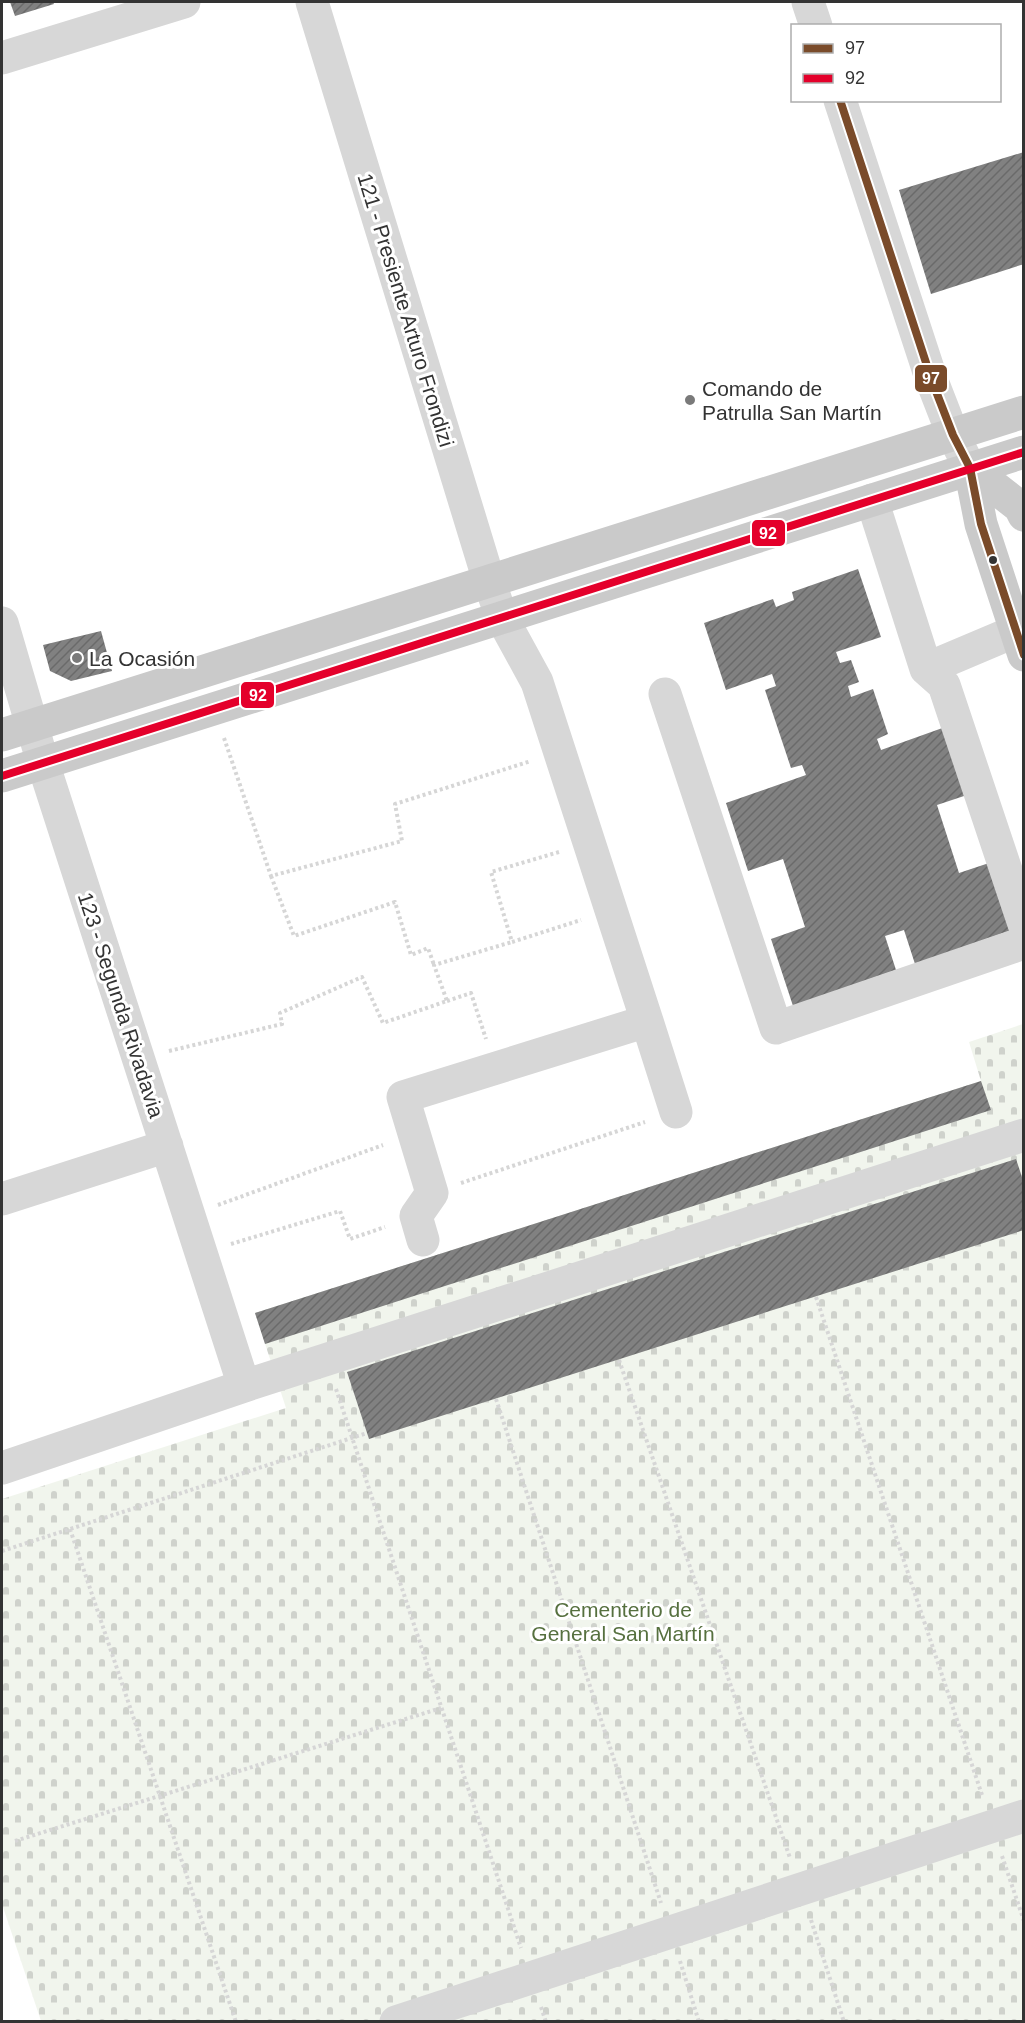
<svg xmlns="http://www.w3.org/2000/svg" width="1025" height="2023" font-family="Helvetica,sans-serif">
<defs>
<pattern id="cemetery-stones" width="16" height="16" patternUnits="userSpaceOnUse" patternTransform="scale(1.5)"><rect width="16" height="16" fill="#f1f5ed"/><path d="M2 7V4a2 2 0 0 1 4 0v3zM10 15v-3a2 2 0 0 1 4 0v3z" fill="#cfd2cc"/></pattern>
<pattern id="building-hatch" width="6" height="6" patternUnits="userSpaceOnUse" patternTransform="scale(1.5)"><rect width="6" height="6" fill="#818181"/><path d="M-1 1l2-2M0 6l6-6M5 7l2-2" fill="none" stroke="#6a6a6a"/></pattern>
</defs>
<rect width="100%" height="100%" fill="#fff"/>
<path fill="url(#cemetery-stones)" d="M1023,1024V2021H41L2,1904V1499L286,1408L255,1313L981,1081L969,1042Z"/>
<path fill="url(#building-hatch)" d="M10,2H53L54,4L15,16Z
M1024,152V264L931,294L899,190Z
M858,569L881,637L836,652L840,663L851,660L859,682L848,686L851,697L873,689L888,734L877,739L881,750L948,726L970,794L937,805L959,873L992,862L1015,929L915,964L904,930L885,936L896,970L793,1006L771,939L805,927L783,859L748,871L726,803L806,775L802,765L791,768L765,690L776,686L772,674L726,690L704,623L773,599L776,607L794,600L792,592Z
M101,631L112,671L71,681L50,671L43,645Z
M981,1081L991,1110L265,1344L255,1313Z
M1016,1159L1024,1183V1230L369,1439L347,1372Z"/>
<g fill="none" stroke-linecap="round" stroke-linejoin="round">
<path stroke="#d6d6d6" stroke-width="4" stroke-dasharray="3 3" stroke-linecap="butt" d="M224,738L271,876L402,841L395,804L531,761
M559,852L491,872L512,942L581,920
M271,876L294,936L395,902L411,955L428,948L434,965
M447,1001L471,993L486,1039
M169,1051L282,1024L280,1013L362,977L383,1023L447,1001L434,965L512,942
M461,1183L645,1122
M218,1205L383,1145
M231,1244L340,1211L350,1239L385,1227
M816,1297L982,1795
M619,1360L790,1858
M336,1389L521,1948
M496,1399L661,1903
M70,1529L236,2022
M2,1551L367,1433
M15,1841L441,1708
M1002,1856L1024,1921
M811,1920L844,2022
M680,1961L699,2022
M541,2007L546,2022"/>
<path stroke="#d7d7d7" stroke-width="33" d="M312,2L489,581L502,618L537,682L647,1021L403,1097L432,1193L416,1216L423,1240
M808,2L816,26
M2,58L184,2
M840,100L932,381L953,435L970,468
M872,500L926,669L944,685L1024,924
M2,623L43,763L244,1386
M926,669L1016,631
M665,694L776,1028L1024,943
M647,1021L676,1112
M2,1199L167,1146
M2,1468L244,1386L1024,1135
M396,2022L1024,1816"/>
<path stroke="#cacaca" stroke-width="33" d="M970,468L981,524L1024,655
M970,468L1020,507L1024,515
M2,735L1024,412
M2,776L1024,452"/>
<defs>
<path id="bus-1" d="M840,100L932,381L953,435L970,468L981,524L1024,655"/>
<path id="bus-2" d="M2,776L1024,452"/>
</defs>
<use href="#bus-1" stroke="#fff" stroke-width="12"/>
<use href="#bus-2" stroke="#fff" stroke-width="12"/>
<use href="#bus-1" stroke="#7a4b2a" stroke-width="8"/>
<use href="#bus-2" stroke="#e4002b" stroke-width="8"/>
</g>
<g fill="#7a7a7a" stroke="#fff" stroke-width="2">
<circle cx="690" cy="400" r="6"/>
<circle cx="77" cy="658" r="6"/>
</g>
<circle fill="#333" stroke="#fff" stroke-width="2" cx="993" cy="560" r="5"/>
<g text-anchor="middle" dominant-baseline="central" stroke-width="6" stroke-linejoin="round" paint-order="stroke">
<g font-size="21" fill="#333" stroke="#fff">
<text transform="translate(406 310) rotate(73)">121 - Presiente Arturo Frondizi</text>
<text transform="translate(121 1005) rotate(72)">123 - Segunda Rivadavia</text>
</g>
<g font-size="21" fill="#333" stroke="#fff" text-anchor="start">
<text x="702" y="388">Comando de<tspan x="702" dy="24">Patrulla San Martín</tspan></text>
<text x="89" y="658">La Ocasión</text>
</g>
<g font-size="21" fill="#56703f" stroke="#fff">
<text x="623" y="1609">Cementerio de<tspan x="623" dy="24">General San Martín</tspan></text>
</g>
</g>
<g stroke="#fff" stroke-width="2">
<rect x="914" y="364" width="34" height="29" rx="6" fill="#7a4b2a"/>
<rect x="751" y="519" width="35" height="28" rx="6" fill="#e4002b"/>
<rect x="240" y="681" width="35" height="28" rx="6" fill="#e4002b"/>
</g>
<g font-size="16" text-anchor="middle" font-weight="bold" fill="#fff">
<text x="931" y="384">97</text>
<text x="768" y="539">92</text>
<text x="258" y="701">92</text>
</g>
<rect width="1025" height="2023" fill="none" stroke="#333333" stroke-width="6"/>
<rect x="791" y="24" width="210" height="78" fill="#ffffff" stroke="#adadad" stroke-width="1.5"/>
<rect x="803" y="44" width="30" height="9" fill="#7a4b2a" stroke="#adadad" stroke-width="1.5"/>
<text x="845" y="54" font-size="18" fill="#333333">97</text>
<rect x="803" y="74" width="30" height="9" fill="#e4002b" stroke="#adadad" stroke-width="1.5"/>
<text x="845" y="84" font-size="18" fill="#333333">92</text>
</svg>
